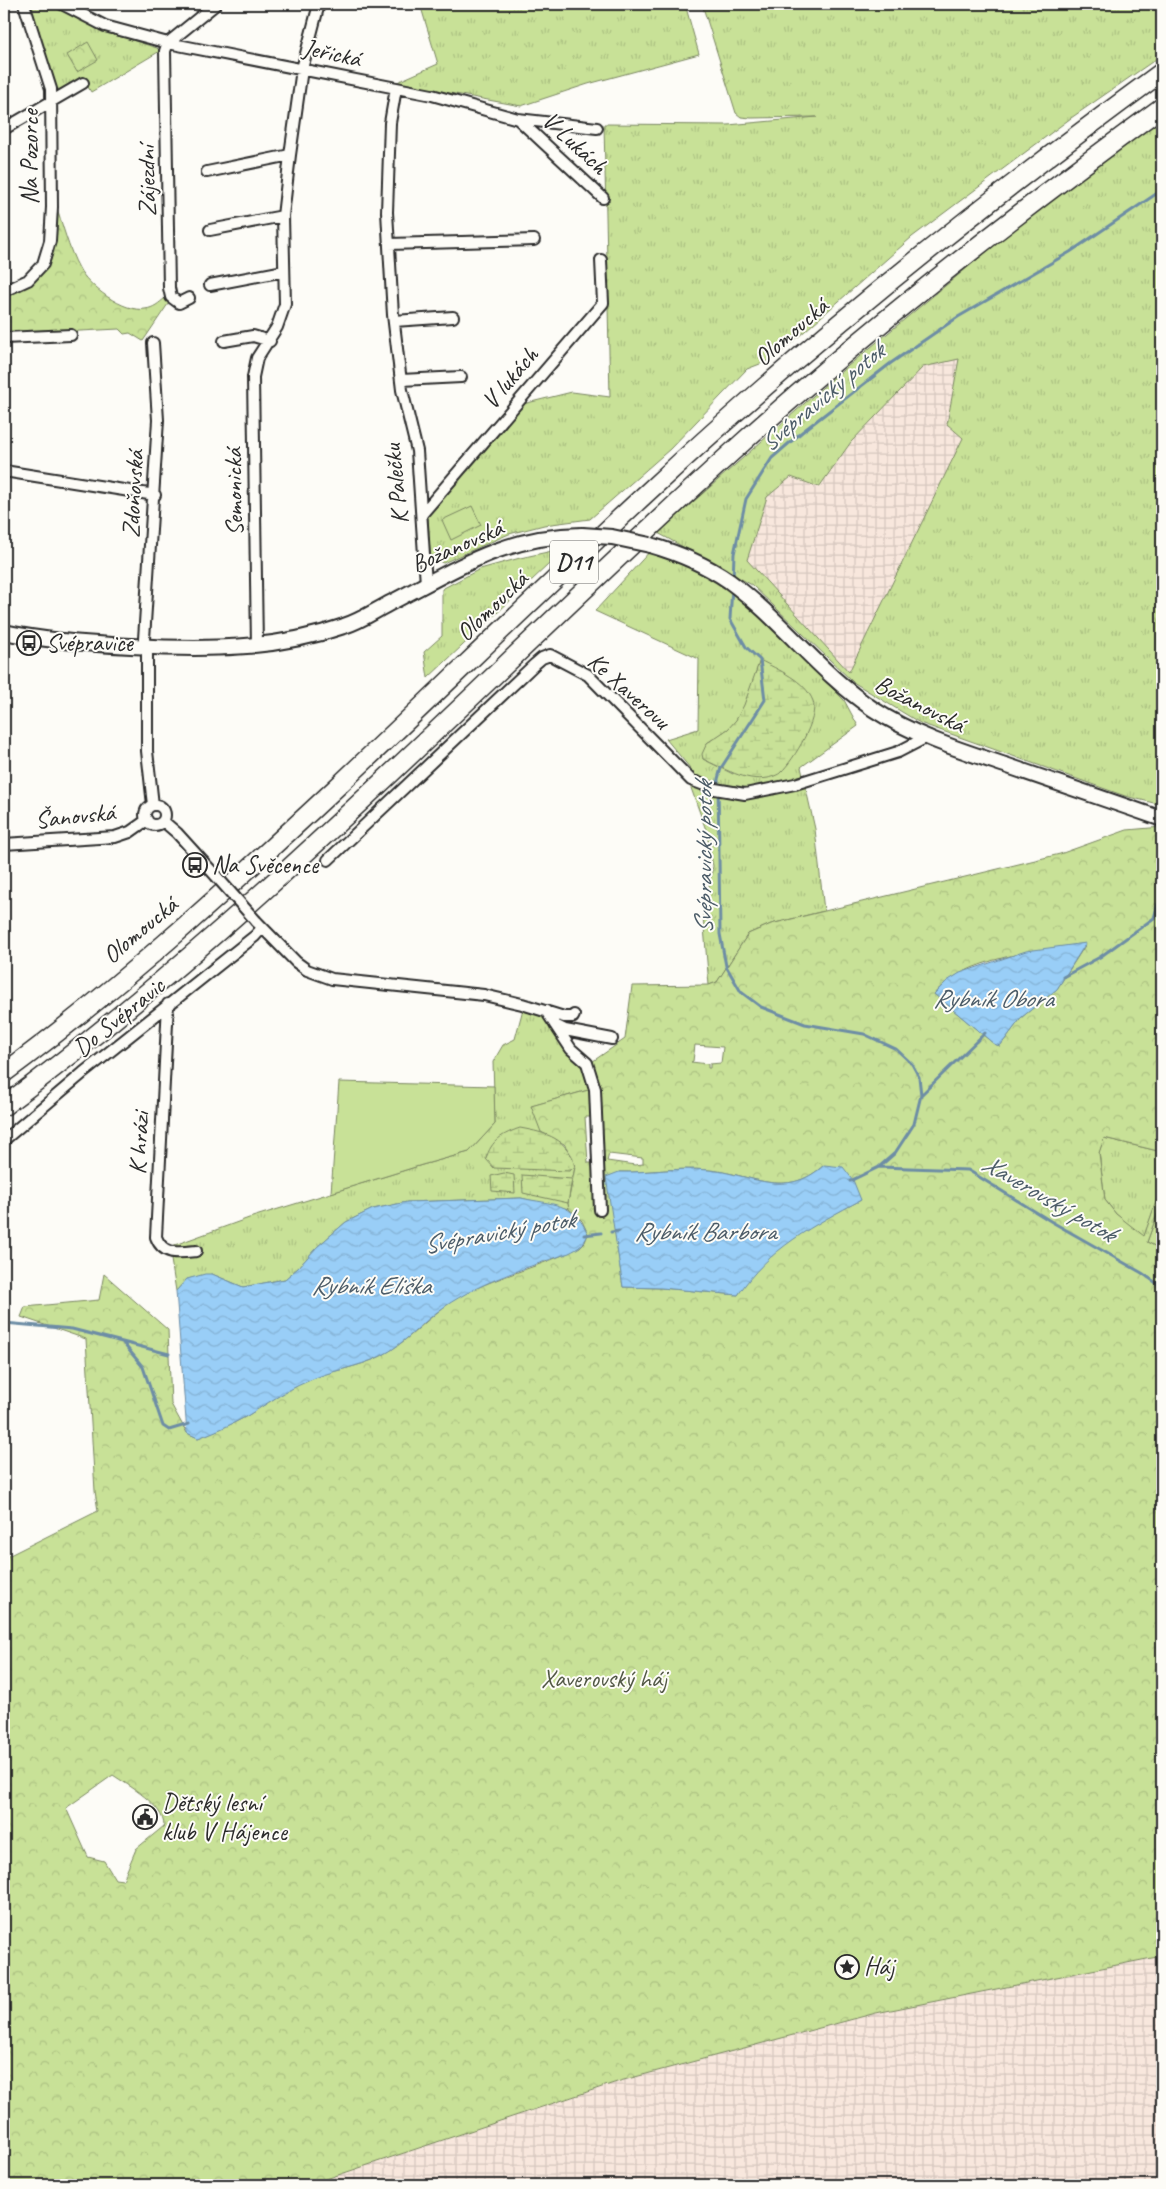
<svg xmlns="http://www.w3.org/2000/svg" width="1166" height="2189" font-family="Caveat,sans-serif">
<defs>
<pattern id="industrial-grid" width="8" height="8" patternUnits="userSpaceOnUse" patternTransform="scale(1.25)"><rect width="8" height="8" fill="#f8e7dd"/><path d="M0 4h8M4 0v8" fill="none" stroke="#d5c6be"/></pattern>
<pattern id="grass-tufts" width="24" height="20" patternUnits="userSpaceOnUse" patternTransform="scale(1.25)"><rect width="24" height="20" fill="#c8e197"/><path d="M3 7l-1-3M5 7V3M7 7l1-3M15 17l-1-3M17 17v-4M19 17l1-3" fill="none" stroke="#acc182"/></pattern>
<pattern id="forest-crowns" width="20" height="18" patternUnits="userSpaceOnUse" patternTransform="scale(1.25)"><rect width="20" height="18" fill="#c8e197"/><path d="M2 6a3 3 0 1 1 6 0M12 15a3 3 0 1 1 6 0" fill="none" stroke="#acc182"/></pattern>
<pattern id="wetland-marsh" width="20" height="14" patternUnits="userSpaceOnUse" patternTransform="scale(1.25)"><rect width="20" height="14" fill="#c8e197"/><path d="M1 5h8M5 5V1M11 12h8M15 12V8" fill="none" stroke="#acc182"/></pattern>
<pattern id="water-waves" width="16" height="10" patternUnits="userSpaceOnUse" patternTransform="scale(1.25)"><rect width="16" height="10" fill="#99cef7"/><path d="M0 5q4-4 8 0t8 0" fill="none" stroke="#84b1d4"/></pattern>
</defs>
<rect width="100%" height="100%" fill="#fdfcf7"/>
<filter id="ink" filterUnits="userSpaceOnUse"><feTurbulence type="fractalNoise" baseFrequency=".02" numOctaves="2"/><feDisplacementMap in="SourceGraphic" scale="10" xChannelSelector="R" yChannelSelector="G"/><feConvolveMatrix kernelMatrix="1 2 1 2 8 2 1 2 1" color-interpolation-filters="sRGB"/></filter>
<g filter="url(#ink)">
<path fill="url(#industrial-grid)" d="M959,359L947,424L963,438L849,672L747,560L767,497L791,477L819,487L851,442L923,367Z
M1162,1956V2185H307L620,2081L876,2013Z"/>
<path fill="url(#grass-tufts)" stroke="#7a8661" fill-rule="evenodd" d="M29,4H53L101,30L157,48L160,51L91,92L84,80L62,91L55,87Z
M420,4H685L699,54L588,84L521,106L395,83L438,64Z
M702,4H1162V55L1071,118L912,237L773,359L747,369L670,449L590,519L544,525L509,534L443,563L430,557L428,514L523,404L572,392L610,397L604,124L728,125L817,117L751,118L741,117L736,113Z
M1162,117V805L1125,796L920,723L853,682L752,585L658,533L831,380L1019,225ZM959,359L947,424L963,438L849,672L747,560L767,497L791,477L819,487L851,442L923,367Z
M566,548L428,678L424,652L442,636V589L480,569L520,558Z
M653,548L709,575L756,612L844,700L858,726L801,767L815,829L824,911L771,924L748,934L717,982L709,985L703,916L713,866L706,830L686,774L690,768L666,739L698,729L699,659L595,611ZM760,660L733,774L703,759L707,743C714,738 723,734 730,728C747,710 752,682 760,660Z
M523,1009L544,1016L583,1068L592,1089L532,1106L575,1167L568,1203L569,1209L521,1198L407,1202L373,1209L346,1222L317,1247L298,1268L285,1279L243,1287L212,1274L187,1279L176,1291L169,1247L249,1218L422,1165L469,1152L495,1124L493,1062L503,1045L515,1039Z
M1104,1138L1162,1152V1185L1144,1237L1116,1214L1105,1200L1099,1152Z
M1162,1201V1250L1147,1242Z"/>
<path fill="url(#forest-crowns)" stroke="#7a8661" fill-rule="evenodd" d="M88,42L98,60L77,72L67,55Z
M55,202C62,223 69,250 79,268C88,286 124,313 145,309C154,308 159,303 165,298L168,304L143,341L130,333L124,334L119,329L4,335V295C18,289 37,282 47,268C57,254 54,220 55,202Z
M1162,827V1152L1104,1138L1099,1153L1105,1200L1116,1214L1144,1236L1162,1185V1201L1147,1242L1162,1250V1956L876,2013L620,2081L308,2185H4V1558L98,1511L95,1491L86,1339L21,1317L25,1307L99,1300L104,1274L168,1330L171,1404L187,1433L198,1438C214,1431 232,1425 247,1416C266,1404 285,1391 306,1381C330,1370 358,1368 381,1356C412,1340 433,1310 464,1294C501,1275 543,1266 580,1247L585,1242L588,1234L582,1221L569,1209L568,1203L575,1167L572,1156L564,1144L541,1132L531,1106L592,1089L583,1068L625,1039L632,986L709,985L717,982L748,934L771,924L1060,854L1127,830ZM1086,944L1057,989L1022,1017L1000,1046L994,1044L934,994C962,958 1043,949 1086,944ZM695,1045L723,1047L721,1063L710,1064V1068H708V1064L691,1062L693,1061ZM585,1117H595L597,1163H588ZM609,1154L643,1158V1164L635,1165L607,1161ZM824,1165L861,1200C826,1218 776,1244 751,1275C746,1281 743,1288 738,1295L661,1288L623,1287L615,1232L619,1172C648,1173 678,1167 708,1170C751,1173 785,1201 824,1165ZM113,1775C129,1786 164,1805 164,1826L136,1849L123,1880L115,1879L104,1861L88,1857L66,1808Z"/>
<path fill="url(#wetland-marsh)" stroke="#7a8661" d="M760,660C778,670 805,680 813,701C819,718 794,760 781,772C779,775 771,777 768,778C745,782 723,768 703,759L702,754L707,743L728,729L736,720L744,705Z
M520,1128C547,1133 568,1138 575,1167L569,1171L494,1168L486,1159C491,1140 503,1134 520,1128Z
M504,1173L514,1175L515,1193L492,1191L491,1176Z
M522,1175L572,1179L568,1203L523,1193Z"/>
<path fill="#c8e197" stroke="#7a8661" d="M472,506L481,525L451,540L442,520Z
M339,1082L494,1086L495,1124L469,1152L422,1165L331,1193Z"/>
<path fill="url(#water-waves)" stroke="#6d8da5" d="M1086,943L1057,989L1022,1017L1000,1046L994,1044L934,994L947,981L960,973L1026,951Z
M824,1165L843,1167L853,1180L861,1200C814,1225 768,1249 738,1295L661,1288L623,1287L606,1177L619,1172C648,1173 678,1167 708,1170C750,1173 785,1201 824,1165Z
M521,1198C552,1205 573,1201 588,1234C584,1245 579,1248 569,1253C526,1268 482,1281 444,1307C422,1322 405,1344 381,1356C357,1368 330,1370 306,1382C285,1391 266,1404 247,1416C231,1425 214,1432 198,1438L187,1433L176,1291L187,1279L205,1274H212L243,1287L285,1279L298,1268L317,1247L346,1222L373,1209L407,1202Z"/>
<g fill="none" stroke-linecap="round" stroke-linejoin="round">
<path stroke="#6d8da5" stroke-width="3" d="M733,579L734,554L746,499L772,458L802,432L891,363L958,317L1070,252L1162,190
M732,588L730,619L746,647L760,660L765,700L721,768L718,779L720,934L726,966L741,992L761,1007L805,1024L864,1034L896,1049L912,1064L919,1077L921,1095L914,1124L895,1153L879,1167L850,1181
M1063,977L1100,957L1154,918L1158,904L1162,902
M921,1095L985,1033
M879,1167L968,1170L1052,1222L1142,1273L1162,1287
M611,1232L619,1231
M584,1235L601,1233
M4,1323L72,1329L169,1354
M123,1343L143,1367L163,1426L169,1430L189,1424"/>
<defs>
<path id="street" d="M62,4L105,26L168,43L432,95L518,119L597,128
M168,43L165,51L169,288L171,297L179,303L189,298
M168,43L216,4
M396,88L390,123L387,212L393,315L402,390L417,451L426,584
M518,119L603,198
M4,129L83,83
M207,172L290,155
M210,230L283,216
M389,244L534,240
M210,285L284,271
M4,291L28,280L43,264L50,241L52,207L51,89L24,4
M394,321L453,317
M4,338L71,335
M224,341L253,336L270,341
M153,343L158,420L144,639L147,655V751L153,805
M401,380L461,377
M4,471L155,495
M422,514L603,303L601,260
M257,646L253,377L257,358L277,327L285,304L283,216L290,155L302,69L319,4
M145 815a10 10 0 1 1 20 0a10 10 0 1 1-20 0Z
M163,821L177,833L216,876
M4,844L115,837L130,832L147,820
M328,860L535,664L542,658L550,655L588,675L691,780L715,789L745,794L795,784L898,752L929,736
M256,921L296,962L307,970L332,979L484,995L522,1004L564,1017H573L574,1015
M168,1004L156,1237C163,1256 179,1253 196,1251
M546,1011L571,1049L587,1063L595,1089L600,1210
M555,1025L565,1030L612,1039
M4,1140L83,1073L255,936L262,928"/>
<path id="secondary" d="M650,545C678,553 706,565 729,581C781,619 819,673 873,709C914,736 963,751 1008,766C1060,784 1111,801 1162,819
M4,632C46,641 88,644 131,646C204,650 275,650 344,626C361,621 376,610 392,602C458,568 504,536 582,535"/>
<path id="highway" d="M4,1073C122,986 230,887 337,787C441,689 544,588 650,490C811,340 984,202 1162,72
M4,1106C270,908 496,665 742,443C875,323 1017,213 1162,107"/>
</defs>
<use href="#street" stroke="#2b2b2b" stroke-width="14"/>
<use href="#secondary" stroke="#2b2b2b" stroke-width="18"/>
<use href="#highway" stroke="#2b2b2b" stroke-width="21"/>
<use href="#street" stroke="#fdfcf7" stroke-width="10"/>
<use href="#secondary" stroke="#fdfcf7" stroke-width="14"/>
<use href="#highway" stroke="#fdfcf7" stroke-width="18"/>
<defs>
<path id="street-bridge" d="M216,876L256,921"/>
<path id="secondary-bridge" d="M582,535L612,537L650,545"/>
</defs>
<use href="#street-bridge" stroke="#2b2b2b" stroke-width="14" stroke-linecap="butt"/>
<use href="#secondary-bridge" stroke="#2b2b2b" stroke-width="18" stroke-linecap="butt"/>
<use href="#street-bridge" stroke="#fdfcf7" stroke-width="10"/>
<use href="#secondary-bridge" stroke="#fdfcf7" stroke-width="14"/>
</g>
</g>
<defs>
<symbol id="bus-ring" viewBox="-11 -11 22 22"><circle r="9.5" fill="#fdfcf7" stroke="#2b2b2b" stroke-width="1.5"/><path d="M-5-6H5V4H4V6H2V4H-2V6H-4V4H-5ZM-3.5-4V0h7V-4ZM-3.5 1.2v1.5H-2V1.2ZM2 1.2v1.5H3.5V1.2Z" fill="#2b2b2b"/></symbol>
<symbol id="civic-ring" viewBox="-11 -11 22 22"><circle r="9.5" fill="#fdfcf7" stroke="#2b2b2b" stroke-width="1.5"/><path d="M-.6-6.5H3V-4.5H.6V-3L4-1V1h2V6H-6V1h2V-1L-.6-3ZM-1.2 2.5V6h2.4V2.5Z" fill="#2b2b2b"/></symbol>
<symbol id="sight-ring" viewBox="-11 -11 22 22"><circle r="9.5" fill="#fdfcf7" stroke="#2b2b2b" stroke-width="1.5"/><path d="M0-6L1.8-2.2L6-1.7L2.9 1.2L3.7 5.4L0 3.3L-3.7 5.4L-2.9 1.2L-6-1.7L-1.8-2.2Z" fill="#2b2b2b"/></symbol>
</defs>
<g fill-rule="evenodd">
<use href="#bus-ring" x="15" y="629" width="28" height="28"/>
<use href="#bus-ring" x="181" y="851" width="28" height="28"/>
<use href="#civic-ring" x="131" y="1803" width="28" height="28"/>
<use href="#sight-ring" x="833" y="1953" width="28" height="28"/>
</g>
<g text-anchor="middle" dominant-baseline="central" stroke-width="4" stroke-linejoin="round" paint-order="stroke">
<rect fill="#fdfcf7" stroke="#6a6a68" stroke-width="1" x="550" y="540.5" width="48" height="43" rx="4"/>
<g font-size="24" font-weight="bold" fill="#2b2b2b">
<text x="574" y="562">D11</text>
</g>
<g font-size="25" fill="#2b2b2b" stroke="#fdfcf7">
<text transform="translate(332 53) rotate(12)">Jeřická</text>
<text transform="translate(575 143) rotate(43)">V Lukách</text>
<text transform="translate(30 157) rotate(-90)">Na Pozorce</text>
<text transform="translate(147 181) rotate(-91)">Zájezdní</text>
<text transform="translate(791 332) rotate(-41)">Olomoucká</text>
<text transform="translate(510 378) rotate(-50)">V lukách</text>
<text transform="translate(396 484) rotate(-96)">K Palečku</text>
<text transform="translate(234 492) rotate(-91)">Semonická</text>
<text transform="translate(133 494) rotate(-87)">Zdoňovská</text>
<text transform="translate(457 546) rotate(-24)">Božanovská</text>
<text transform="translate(492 606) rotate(-44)">Olomoucká</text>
<text transform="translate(629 691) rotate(42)">Ke Xaverovu</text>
<text transform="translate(920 704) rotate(27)">Božanovská</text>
<text transform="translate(75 816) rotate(-6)">Šanovská</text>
<text transform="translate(140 930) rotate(-40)">Olomoucká</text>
<text transform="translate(119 1017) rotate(-39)">Do Svépravic</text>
<text transform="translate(139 1143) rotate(-87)">K hrázi</text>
</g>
<g font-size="25" fill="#2b2b2b" stroke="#fdfcf7" text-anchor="start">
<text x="46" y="643">Svépravice</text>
<text x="212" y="865">Na Svěcence</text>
<text x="162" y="1803">Dětský lesní<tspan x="162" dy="29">klub V Hájence</tspan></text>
<text x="864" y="1967">Háj</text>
</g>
<g font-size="25" fill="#525846" stroke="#fdfcf7">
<text x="604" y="1679">Xaverovský háj</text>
</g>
<g font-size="26" font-style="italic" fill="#4c5c68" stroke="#fdfcf7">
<text transform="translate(822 397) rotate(-40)">Svépravický potok</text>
<text transform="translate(703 858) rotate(-90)">Svépravický potok</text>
<text x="993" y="998">Rybník Obora</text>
<text transform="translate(1049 1198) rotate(30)">Xaverovský potok</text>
<text x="705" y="1231">Rybník Barbora</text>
<text transform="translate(499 1232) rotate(-10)">Svépravický potok</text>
<text x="371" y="1285">Rybník Eliška</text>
</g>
</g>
<rect width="1166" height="2189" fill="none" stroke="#fdfcf7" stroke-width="20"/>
<rect x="10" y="10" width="1146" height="2169" fill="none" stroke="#2b2b2b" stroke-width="2" filter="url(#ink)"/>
</svg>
